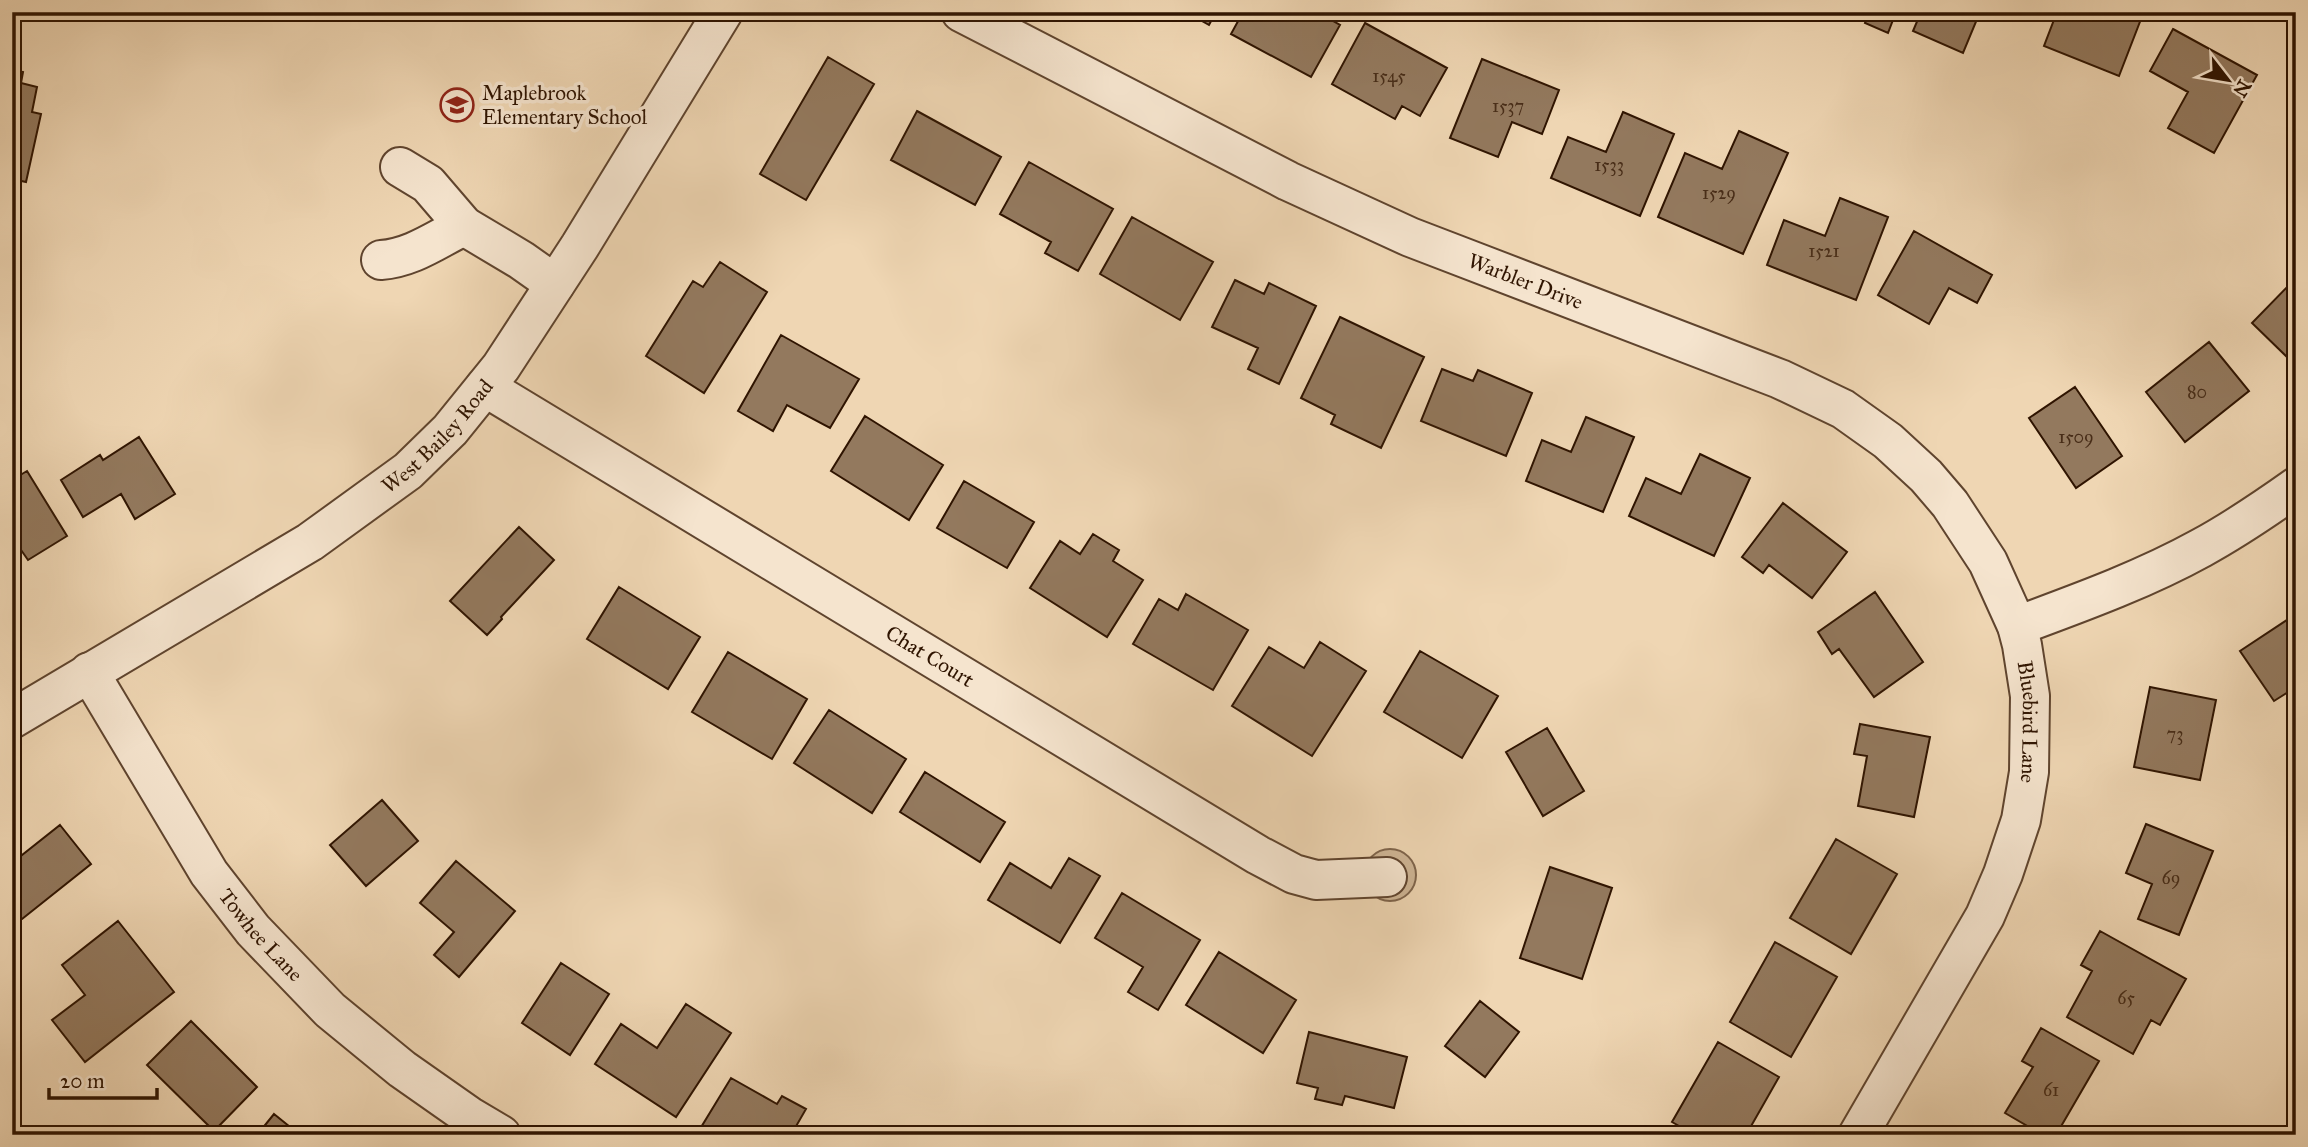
<svg xmlns="http://www.w3.org/2000/svg" width="2308" height="1147" font-family="'IM FELL Great Primer',serif">
<rect width="100%" height="100%" fill="#efd6b3"/>
<filter id="stains"><feTurbulence type="fractalNoise" baseFrequency=".00286" numOctaves="4"/><feColorMatrix values="0 0 0 0 .2 0 0 0 0 .09 0 0 0 0 .02 0 0 0 .5 -.17"/></filter>
<radialGradient id="worn" r=".72"><stop offset=".6" stop-color="#630" stop-opacity="0"/><stop offset="1" stop-color="#630" stop-opacity=".3"/></radialGradient>
<path fill="#ceb595" stroke="#7e644b" stroke-width="2" d="M1364 875a26 26 0 1 1 52 0a26 26 0 1 1-52 0Z"/>
<path fill="#93795e" stroke="#2f1401" stroke-width="2" d="M1186,12H1216L1209,25Z
M1243,12H1317L1340,25L1311,77L1231,34Z
M1869,12H1896L1888,33L1865,23Z
M1921,12H1980L1963,53L1913,31Z
M2057,12H2125L2141,19L2119,76L2044,46Z
M1365,23L1447,68L1420,116L1402,106L1395,119L1332,84Z
M2173,29L2257,75L2214,153L2168,128L2188,92L2150,71Z
M828,57L874,84L806,200L760,174Z
M1482,59L1559,90L1542,134L1512,122L1498,157L1450,138Z
M12,70L23,72L21,83L37,87L32,112L41,114L26,182L17,180L12,204Z
M917,111L1001,157L975,205L891,160Z
M1623,112L1674,134L1640,216L1551,178L1568,137L1606,152Z
M1739,131L1788,153L1743,254L1658,217L1685,153L1722,169Z
M1029,162L1113,209L1078,271L1045,253L1051,242L1000,214Z
M1840,198L1888,217L1856,300L1767,265L1784,220L1825,236Z
M1132,217L1213,262L1180,320L1100,274Z
M1914,231L1992,275L1977,303L1949,288L1929,324L1878,295Z
M720,262L767,292L704,393L646,356L693,281L703,287Z
M2296,278V348L2287,357L2252,323Z
M1235,280L1264,294L1269,283L1316,306L1279,384L1248,369L1258,348L1212,327Z
M1340,317L1424,357L1381,448L1331,424L1335,415L1301,398Z
M781,335L859,379L830,428L787,405L773,431L738,411Z
M2209,342L2249,391L2185,442L2146,392Z
M1442,369L1473,381L1478,370L1532,393L1506,456L1421,421Z
M2075,387L2122,456L2076,488L2029,418Z
M865,416L943,465L909,520L831,471Z
M1586,417L1634,437L1603,512L1526,481L1542,440L1571,452Z
M139,437L175,494L135,519L121,494L83,517L61,480L100,455L103,460Z
M1700,454L1750,478L1714,556L1629,516L1646,478L1681,494Z
M27,471L67,536L28,560L12,537V480Z
M964,481L1034,522L1007,568L937,528Z
M1783,503L1847,552L1812,598L1769,565L1763,573L1742,557Z
M519,527L554,560L501,617L502,619L487,635L450,601Z
M1093,534L1119,550L1113,561L1143,580L1107,637L1030,588L1060,541L1080,554Z
M619,587L700,637L668,689L587,639Z
M1875,592L1923,662L1874,697L1839,649L1832,654L1818,632Z
M1186,594L1248,630L1213,690L1133,644L1159,599L1178,610Z
M2296,614V687L2274,701L2240,651Z
M1320,642L1366,671L1312,756L1232,706L1269,647L1304,668Z
M1420,651L1498,696L1462,758L1384,712Z
M728,652L807,699L772,759L692,712Z
M2150,687L2216,700L2200,780L2134,767Z
M829,710L906,759L872,813L794,763Z
M1860,724L1930,737L1914,817L1858,806L1867,756L1854,754Z
M1547,728L1584,791L1543,816L1506,752Z
M925,772L1005,822L980,862L900,812Z
M382,800L418,841L366,886L330,845Z
M2146,824L2213,851L2179,935L2138,919L2152,884L2126,873Z
M60,825L91,864L12,927V863Z
M1836,839L1897,874L1851,954L1790,918Z
M1069,858L1100,876L1060,943L988,900L1010,863L1051,888Z
M456,861L515,911L459,977L434,955L454,932L420,903Z
M1550,867L1612,888L1582,979L1520,958Z
M1122,893L1200,940L1158,1010L1128,992L1143,967L1095,938Z
M118,921L174,992L85,1062L52,1020L85,995L62,965Z
M2100,931L2186,979L2160,1025L2151,1020L2133,1054L2067,1017L2092,971L2081,965Z
M1775,942L1837,977L1791,1057L1730,1022Z
M1219,952L1296,1000L1263,1053L1186,1005Z
M561,963L609,994L570,1055L522,1023Z
M1480,1001L1519,1032L1485,1077L1445,1046Z
M686,1004L731,1033L676,1117L595,1064L621,1024L657,1048Z
M191,1021L257,1087L214,1131L147,1065Z
M2041,1028L2099,1061L2056,1135H2043L2005,1113L2033,1067L2022,1061Z
M1309,1032L1407,1057L1394,1108L1345,1096L1342,1105L1315,1099L1318,1088L1297,1083Z
M1718,1042L1779,1077L1746,1135H1695L1672,1122Z
M731,1078L777,1104L782,1096L806,1109L791,1135H710L700,1129Z
M274,1114L300,1135H257Z"/>
<g fill="none" stroke-linecap="round" stroke-linejoin="round">
<defs>
<g id="minor">
<path id="s1" d="M961,12L1288,181L1410,237L1780,379L1843,409L1888,441L1926,476L1950,504L1988,562L2017,626L2022,645L2030,696L2029,772L2021,820L2003,874L1985,916L1858,1135"/>
<path d="M400,167L428,184L464,226L521,260L555,284"/>
<path d="M381,260C412,258 437,239 464,226"/>
<path id="s2" d="M485,387L1258,855L1294,874L1316,880L1387,877"/>
<path d="M2017,626C2079,603 2143,580 2201,548C2234,530 2265,509 2296,487"/>
<path id="s3" d="M89,672L209,873L253,930L330,1010L402,1069L469,1116L501,1135"/>
<path id="s4" d="M12,719L310,542L408,471L450,430L501,367L580,246L723,12"/>
</g>
</defs>
<use href="#minor" stroke="#5f442e" stroke-width="42"/>
<use href="#minor" stroke="#f5e4ce" stroke-width="38"/>
</g>
<defs>
<symbol id="school-ring" viewBox="-11 -11 22 22"><circle r="9.5" fill="#f5e4ce" stroke="#8f2418" stroke-width="1.5"/><path d="M0-5L7-2L0 1L-7-2ZM-4 1L0 2.5L4 1V4Q0 6-4 4Z" fill="#8f2418"/></symbol>
</defs>
<g fill-rule="evenodd">
<use href="#school-ring" x="438" y="86" width="38" height="38"/>
</g>
<g text-anchor="middle" dominant-baseline="central" stroke-width="7" stroke-linejoin="round" paint-order="stroke">
<g font-size="18" fill="#482d18">
<text x="1389" y="76">1545</text>
<text x="1508" y="106">1537</text>
<text x="1609" y="165">1533</text>
<text x="1719" y="193">1529</text>
<text x="1824" y="251">1521</text>
<text x="2197" y="392">80</text>
<text x="2076" y="437">1509</text>
<text x="2175" y="734">73</text>
<text x="2171" y="878">69</text>
<text x="2126" y="998">65</text>
<text x="2051" y="1090">61</text>
</g>
<g font-size="21" fill="#2f1401" stroke="#f5e4ce" text-anchor="start">
<text x="482" y="93">Maplebrook<tspan x="482" dy="24">Elementary School</tspan></text>
</g>
<g font-size="21" fill="#2f1401" stroke="#f5e4ce">
<text stroke="none"><textPath href="#s1" startOffset="626">Warbler Drive</textPath></text>
<text stroke="none"><textPath href="#s4" startOffset="513">West Bailey Road</textPath></text>
<text stroke="none"><textPath href="#s2" startOffset="520">Chat Court</textPath></text>
<text stroke="none"><textPath href="#s1" startOffset="1349">Bluebird Lane</textPath></text>
<text stroke="none"><textPath href="#s3" startOffset="315">Towhee Lane</textPath></text>
</g>
</g>
<rect width="2308" height="1147" fill="none" stroke="#efd6b3" stroke-width="42"/>
<rect x="14" y="14" width="2280" height="1119" fill="none" stroke="#2f1401" stroke-width="3.5"/>
<rect x="21" y="21" width="2266" height="1105" fill="none" stroke="#2f1401" stroke-width="2"/>
<g transform="translate(2228 80) rotate(121)" stroke="#f5e4ce" stroke-width="5" paint-order="stroke">
<path d="M0-5L12 26L0 18L-12 26Z" fill="#2f1401"/>
<text y="-10" font-size="19" font-weight="bold" text-anchor="middle" fill="#2f1401">N</text>
</g>
<path d="M49 1088v10h108v-10" fill="none" stroke="#2f1401" stroke-width="3.5"/>
<text x="60" y="1088" font-size="21" fill="#2f1401" stroke="#f5e4ce" stroke-width="5" paint-order="stroke">20 m</text>
<rect width="100%" height="100%" filter="url(#stains)"/>
<rect width="100%" height="100%" fill="url(#worn)"/>
</svg>
